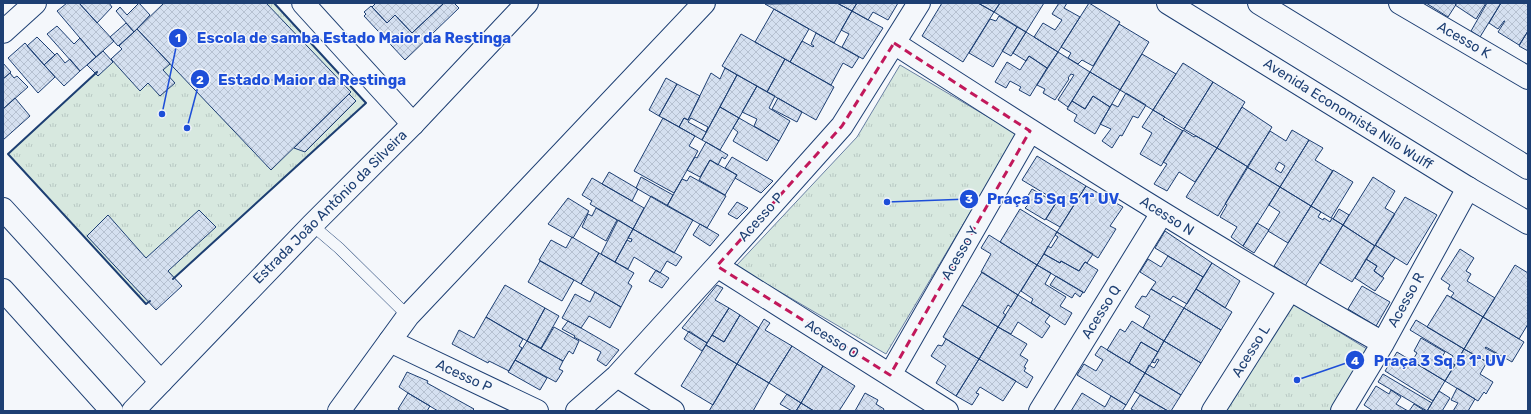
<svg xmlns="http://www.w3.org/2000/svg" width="1531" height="414" font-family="Rubik,sans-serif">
<defs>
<pattern id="park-tufts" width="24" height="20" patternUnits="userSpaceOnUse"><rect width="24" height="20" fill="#d7e8df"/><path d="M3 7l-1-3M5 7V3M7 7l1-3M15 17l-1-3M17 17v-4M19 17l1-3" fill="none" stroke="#b8c8c3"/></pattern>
<pattern id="building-cross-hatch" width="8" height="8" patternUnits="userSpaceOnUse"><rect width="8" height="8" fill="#d5e0f0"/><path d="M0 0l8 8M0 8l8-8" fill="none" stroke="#b6c1d1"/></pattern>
</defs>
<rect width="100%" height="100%" fill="#f4f7fb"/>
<path fill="url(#park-tufts)" stroke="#687fa3" d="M172,3H274L366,103L146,304L8,154Z
M900,65L1017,134L886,354L736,266L857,137Z
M1292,303L1367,349L1330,411H1226Z"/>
<path fill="url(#building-cross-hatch)" stroke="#1d3f73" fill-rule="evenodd" d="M67,3H79L114,41L96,57L57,11Z
M79,3H109L112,7L97,23Z
M139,3L150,15L134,32L116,11L120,7L127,15Z
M164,3H266L351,92L271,170L137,29Z
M376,3H444L412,33L395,15L387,23L372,7Z
M444,3H454L459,8L405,60L364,16L366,14L364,12L371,6L387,23L395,15L412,33Z
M837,3H857L852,11Z
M837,3L852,11L834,43L765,4Z
M857,3H898L888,20L873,12L868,20L852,11Z
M942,3H978L994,12L963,62L922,36Z
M978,3H1000L994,12Z
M1000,3H1044L1026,32L994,12Z
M1059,3H1067L1064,8L1080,17L1058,52L1034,37L1043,23L1055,30L1062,20L1052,14Z
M1089,3L1120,22L1093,66L1082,60L1078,64L1068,58L1071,53L1061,47Z
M1426,3H1457L1448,17Z
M1457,3H1486L1476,19L1455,5Z
M1487,3H1501L1480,37L1471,31Z
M1501,3H1528V31L1519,45L1498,32L1505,21H1504L1498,29L1489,23Z
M774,9L809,29L790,62L755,42Z
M852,11L883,28L863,59L842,47L849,34L841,30Z
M999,16L1017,27L993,67L969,53L990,19L996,21Z
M126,23L134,32L118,46L110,37Z
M1119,24L1149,42L1120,90L1090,72Z
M57,26L74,44L80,38L96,57L80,71L47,34Z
M1017,27L1026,32L1011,56L1002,51Z
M137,29L170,64L163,70L175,83L160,96L148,83L140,91L111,59L122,49L119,46Z
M1528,31V51L1519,46Z
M1026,32L1058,52L1047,68L1029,56L1026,61L1013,53Z
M816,33L859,57L852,68L843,63L831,85L790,62L802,41L813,47L814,46L811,44Z
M741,34L785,59L767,92L722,66Z
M37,37L55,55L44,65L27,46Z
M25,43L55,77L38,93L8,58Z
M103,51L113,62L98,76L87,65Z
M1058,52L1090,72L1068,107L1058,100L1074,75L1071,74L1068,78L1069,79L1055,100L1043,93L1045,89L1037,85Z
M57,53L65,63L70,59L80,71L64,86L44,65Z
M1142,54L1176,74L1153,110L1120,90Z
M1029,56L1047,68L1030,96L1019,90L1021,87L1010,81L1006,88L995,82L1007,62L1020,70Z
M785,59L834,87L816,120L767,92Z
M3,63L11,72L3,79Z
M1183,63L1213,82L1184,129L1153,110Z
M725,68L737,75L702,140L679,127L684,118L688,120L711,73L720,79ZM691,118L708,127L706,132L688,122Z
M1090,72L1120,90L1110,107L1093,96L1085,109L1072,101Z
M10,73L14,78L17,76L28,87L3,109V79Z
M737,75L757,86L739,118L720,107Z
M666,78L677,84L659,116L649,110Z
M1213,82L1245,102L1217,148L1184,129Z
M677,84L700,96L688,120L684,118L679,127L659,116Z
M757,86L775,96L769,108L790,121L779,141L754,126L757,119L742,112Z
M1126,93L1146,105L1138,118L1133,116L1122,136L1120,135L1112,148L1102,141L1111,129L1100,124L1112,104L1118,107Z
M349,94L356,101L305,152L294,148Z
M1093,96L1110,107L1095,134L1074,121L1077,115L1067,109L1072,101L1085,109Z
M15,98L30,116L3,140V109Z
M778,98L802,112L797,122L772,109Z
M720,107L739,118L720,150L702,140Z
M1242,107L1272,127L1248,167L1217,148Z
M1153,110L1165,117L1163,119L1183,131L1161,166L1140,154L1152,133L1142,127Z
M663,118L695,136L689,146L698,151L674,193L634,171Z
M739,118L779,141L767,161L733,141L738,132L733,128Z
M1183,130L1194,137L1196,136L1217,148L1195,182L1179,172L1167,191L1154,184L1167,164L1163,162Z
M1292,130L1309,140L1280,187L1247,167L1270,131L1286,141ZM1279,162L1285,166L1281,173L1275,169Z
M1309,140L1323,148L1315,160L1333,171L1311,206L1280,187Z
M706,142L728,155L725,159L722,157L718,165L710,160L700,177L687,170L695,157L697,158Z
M1217,148L1248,167L1218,216L1186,197Z
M1037,156L1086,186L1060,227L1046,219L1057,201L1022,180Z
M732,157L773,181L761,193L735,178L737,175L725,168Z
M710,160L737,175L725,195L699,180Z
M1247,167L1280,187L1243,246L1231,237L1237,227L1220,217L1227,205L1225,204Z
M1333,170L1353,182L1331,218L1311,206Z
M609,172L638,189L632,201L602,184Z
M690,176L726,196L707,228L667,206L682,179L687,181Z
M641,177L673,195L667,206L636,188Z
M1373,177L1395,191L1385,208L1395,214L1375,246L1343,225Z
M592,178L644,208L633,229L590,204L592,201L582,195Z
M1086,186L1123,207L1110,226L1116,229L1098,258L1057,232Z
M1280,187L1311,206L1288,243L1268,231L1280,212L1269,205Z
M1032,189L1056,203L1045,220L1025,208L1028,205L1024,202Z
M651,196L693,220L674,253L633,229Z
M1405,197L1437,215L1407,265L1375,245Z
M568,198L589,211L573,238L548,224Z
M737,202L748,208L737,219L728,214Z
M1311,206L1321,212L1318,217L1323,220L1324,218L1330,222L1332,218L1343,225L1305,286L1274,266Z
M596,208L617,220L606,241L582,227L588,214L592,216Z
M1020,209L1057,232L1037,265L1000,242Z
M1339,209L1349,215L1343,225L1333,219Z
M199,210L216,227L168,271L182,286L156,310L87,236L108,215L146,258Z
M618,220L633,229L615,262L601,254Z
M1257,223L1269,230L1254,253L1243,246Z
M700,224L719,235L710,246L693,235Z
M1343,225L1375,246L1352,282L1320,263Z
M633,229L682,257L676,266L667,261L660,273L634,257L628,269L615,262L627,240L631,242L632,239L628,238Z
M1165,231L1212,263L1203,277L1155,248Z
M1057,232L1093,254L1087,263L1085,262L1079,271L1061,261L1060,263L1044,254L1048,246L1051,248L1058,237L1055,235Z
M989,235L1037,265L1018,295L981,272L991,254L981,248Z
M572,237L599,253L581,284L539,260L551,240L566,248Z
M1375,245L1395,258L1382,277L1374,271L1377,266L1366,259Z
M1460,249L1474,258L1466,271L1471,274L1467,281L1495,298L1483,317L1451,297L1454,293L1448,289L1450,285L1441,279Z
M599,253L634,273L628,283L632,286L621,307L581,284Z
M1044,254L1060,263L1061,261L1079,271L1085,262L1098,270L1084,293L1037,265Z
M1168,256L1203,277L1187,304L1173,296L1170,300L1151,289L1156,282L1140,272L1148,259L1161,267Z
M1366,259L1377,266L1374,271L1384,278L1375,291L1355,278Z
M540,261L574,280L562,301L528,282Z
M1212,263L1240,281L1225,308L1196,289Z
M1037,265L1051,273L1045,284L1066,297L1060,306L1072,313L1065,325L1031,303L1033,299L1021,291Z
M1515,265L1528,273V324L1519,339L1483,317Z
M656,270L669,278L662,288L649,281Z
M982,272L1018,295L1011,307L1008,305L1003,313L1006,315L998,327L962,305Z
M1056,276L1083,292L1080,297L1075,293L1072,298L1050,285Z
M505,285L545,308L527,341L486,317Z
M717,285L723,288L715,300L729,308L707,343L682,328Z
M1362,286L1390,302L1376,326L1348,309Z
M1151,289L1184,308L1164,341L1143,328L1150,316L1135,307L1142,296L1146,297Z
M1196,289L1232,312L1221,330L1184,308Z
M595,292L621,307L610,328L589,316L581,328L562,318L575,294L590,302Z
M1018,295L1050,315L1045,322L1050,326L1042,338L1018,322L1011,334L998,327Z
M1447,295L1483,317L1464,349L1427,327Z
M962,305L998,327L979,359L943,337Z
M545,308L559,316L541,348L527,341Z
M729,308L740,315L724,342L712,335Z
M1184,308L1221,330L1201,363L1164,341Z
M740,315L759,328L737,364L706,345L712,335L724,342Z
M486,317L523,339L519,346L522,348L509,371L489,361L488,363L452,344L459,330L474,338Z
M1483,317L1524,342L1512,362L1486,347L1485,348L1495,353L1489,363L1464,349Z
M764,319L770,323L765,330L792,346L769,383L737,364Z
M1416,320L1464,349L1455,365L1450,362L1453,356L1410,330Z
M568,321L581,328L619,350L606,366L597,360L601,352L574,337L575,336L562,329Z
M1132,321L1164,341L1158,352L1141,342L1129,363L1107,350L1120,329L1125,332Z
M554,327L579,341L573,354L569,351L563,361L541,349Z
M998,327L1027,344L1020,355L1028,360L1024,367L1026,368L1024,371L1033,377L1027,388L979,359Z
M689,331L707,343L702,351L684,339Z
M1421,338L1445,352L1442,357L1455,365L1445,381L1412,361L1417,353L1414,351Z
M946,339L979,359L956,396L936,383L946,366L931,356L938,345L942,346Z
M527,341L563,361L559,369L563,371L556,382L515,360Z
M1164,341L1201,363L1181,395L1145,373L1149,365L1154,368L1159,360L1157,359L1155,363L1152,362Z
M1141,342L1158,352L1145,373L1129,363Z
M706,345L737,364L713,405L681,386Z
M792,346L823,366L801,403L769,383Z
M1101,346L1145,373L1126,405L1077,375L1084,364L1096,371L1103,360L1095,355Z
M1464,349L1487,362L1480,374L1493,382L1486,394L1484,392L1478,401L1445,381Z
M1397,352L1445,381L1433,401L1385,371Z
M979,359L1016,381L1003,401L980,387L976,393L979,394L972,405L956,396Z
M515,360L547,378L540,390L508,372Z
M737,364L769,383L753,411H709Z
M823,366L855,386L839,411H814L801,403Z
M407,372L428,381L427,383L474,409L472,411H438L408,393L399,387Z
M1145,373L1181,395L1171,411H1168L1134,391Z
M1383,374L1432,403L1427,411L1378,382Z
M1376,386L1389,394L1391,390L1401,397L1396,404L1408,411H1373L1364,405Z
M1457,388L1475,399L1468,411H1453L1458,403L1451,400Z
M1439,391L1450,398L1442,411H1427Z
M408,393L430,406L427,411H401L398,409Z
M865,393L878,400L876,404L884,409L883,411H855Z
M1082,393L1105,407L1111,396L1126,405L1122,411H1071Z
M787,394L801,403L796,411H792L780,404Z
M1140,395L1168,411H1135L1131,409Z
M801,403L814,411H796Z
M1414,404L1425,411H1409Z"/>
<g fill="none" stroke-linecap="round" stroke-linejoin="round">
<defs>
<path id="service" d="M312,225L339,248L408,316"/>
<path id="minor" d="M303,3L413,124
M1400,3L1528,78
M3,32L35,3
M894,43C1055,147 1216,249 1383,343
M717,266L947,411
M390,341L537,411
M890,375L1030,131
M617,376L673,411
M577,411L617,376L717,266L842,126L919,3
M1040,411L1162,213
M1213,411L1289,291
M1342,411L1383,343L1468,188"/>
<path id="tertiary" d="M1168,3L1468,188L1528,223
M1259,3L1528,168
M3,209L161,382
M3,290L112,411"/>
<path id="secondary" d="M133,411L312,225L413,124L527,3
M339,411L408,316L704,3"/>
</defs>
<use href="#service" stroke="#1d3f73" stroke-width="12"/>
<use href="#minor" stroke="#1d3f73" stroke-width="24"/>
<use href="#tertiary" stroke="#1d3f73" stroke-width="24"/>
<use href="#secondary" stroke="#1d3f73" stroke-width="24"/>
<use href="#service" stroke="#f4f7fb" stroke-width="11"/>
<use href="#minor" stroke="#f4f7fb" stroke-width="22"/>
<use href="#tertiary" stroke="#f4f7fb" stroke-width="22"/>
<use href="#secondary" stroke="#f4f7fb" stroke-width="22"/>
<path stroke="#1d3f73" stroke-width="2" d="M97,72L8,154L146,304L150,301
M173,279L366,103L274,3"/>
</g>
<path fill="none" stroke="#c2185b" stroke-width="3" stroke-dasharray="8 5" stroke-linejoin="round" d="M894,43L1030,131L890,375L717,266L842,126Z"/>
<g text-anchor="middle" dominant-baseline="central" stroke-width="3" stroke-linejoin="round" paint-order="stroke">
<g font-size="14" fill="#1d3f73" stroke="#f4f7fb">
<text transform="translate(1464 40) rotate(30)">Acesso K</text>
<text transform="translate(1348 114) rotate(32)">Avenida Economista Nilo Wulff</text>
<text transform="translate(330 207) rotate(-45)">Estrada João Antônio da Silveira</text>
<text transform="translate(1167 216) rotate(32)">Acesso N</text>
<text transform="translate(761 217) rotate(-48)">Acesso P</text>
<text transform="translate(960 253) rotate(-60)">Acesso Y</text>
<text transform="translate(1406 300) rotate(-61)">Acesso R</text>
<text transform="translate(1101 312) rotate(-58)">Acesso Q</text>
<text transform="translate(832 339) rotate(32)">Acesso O</text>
<text transform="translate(1251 351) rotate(-58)">Acesso L</text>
<text transform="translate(464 376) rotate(25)">Acesso P</text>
</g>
</g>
<path fill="none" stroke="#1d4ed8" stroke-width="1.5" d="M162 114L178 38M187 128L200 79M887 202L969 199M1297 380L1355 360"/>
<g fill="#1d4ed8" stroke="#f4f7fb" stroke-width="1.5">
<circle cx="162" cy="114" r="4"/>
<circle cx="187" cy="128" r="4"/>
<circle cx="887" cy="202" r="4"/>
<circle cx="1297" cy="380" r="4"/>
<circle cx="178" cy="38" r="10"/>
<circle cx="200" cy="79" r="10"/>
<circle cx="969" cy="199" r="10"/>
<circle cx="1355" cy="360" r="10"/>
</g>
<g font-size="12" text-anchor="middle" font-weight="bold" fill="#fff">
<text x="178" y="42">1</text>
<text x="200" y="84">2</text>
<text x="969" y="203">3</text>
<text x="1355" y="365">4</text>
</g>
<g font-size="15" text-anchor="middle" font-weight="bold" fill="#1d4ed8" stroke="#f4f7fb" stroke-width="3" stroke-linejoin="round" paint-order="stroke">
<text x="354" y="43">Escola de samba Estado Maior da Restinga</text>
<text x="312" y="85">Estado Maior da Restinga</text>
<text x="1053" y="204">Praça 5 Sq 5 1ª UV</text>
<text x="1440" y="366">Praça 3 Sq 5 1ª UV</text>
</g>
<rect width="1531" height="414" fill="none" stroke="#1d3f73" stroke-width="8"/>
</svg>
